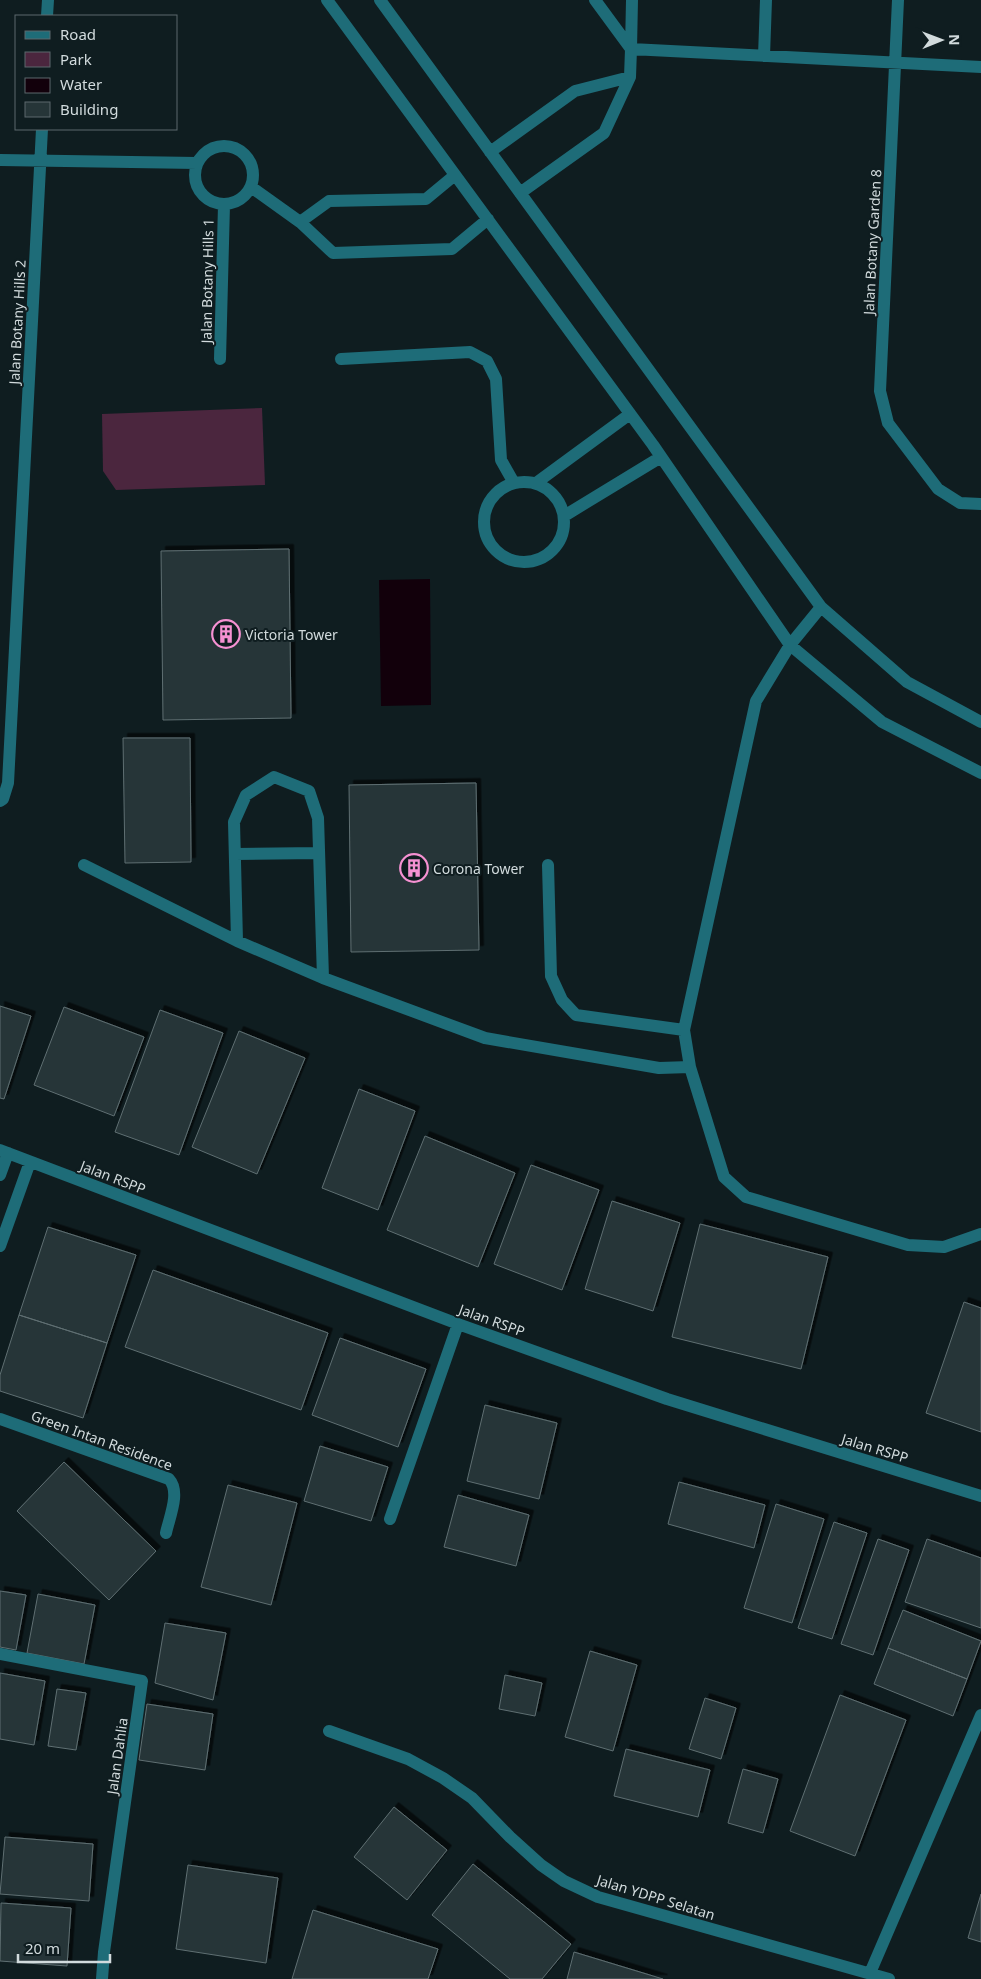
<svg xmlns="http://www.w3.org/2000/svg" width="981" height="1979" font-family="'Noto Sans',sans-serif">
<defs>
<filter id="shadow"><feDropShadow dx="4.5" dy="-4.5" stdDeviation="0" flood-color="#0009"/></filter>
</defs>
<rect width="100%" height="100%" fill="#0f1d20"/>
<path fill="#4b263e" d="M262,408L265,485L116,490L103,471L102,414Z"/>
<path fill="#12000b" d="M430,579L431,705L381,706L379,580Z"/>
<path fill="#263538" stroke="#5f6f72" filter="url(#shadow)" d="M289,549L291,718L163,720L161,551Z
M123,738H190L191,862L125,863Z
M476,783L479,950L351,952L349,785Z
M0,1006L31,1016L4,1099L0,1098Z
M64,1007L144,1037L114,1116L34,1085Z
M160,1010L223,1033L179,1155L115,1132Z
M239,1031L305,1058L257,1174L192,1147Z
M359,1089L415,1111L378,1210L322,1188Z
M425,1136L515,1173L478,1267L387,1230Z
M531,1165L599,1190L562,1290L494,1264Z
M612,1201L680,1223L653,1311L585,1289Z
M700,1224L828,1257L801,1369L672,1337Z
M48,1227L136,1255L107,1343L19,1315Z
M153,1270L328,1333L301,1410L125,1347Z
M964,1302L981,1308V1432L926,1413Z
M19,1315L107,1343L83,1418L0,1391V1375Z
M340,1338L426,1369L398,1447L312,1415Z
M485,1405L557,1423L539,1499L467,1481Z
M320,1446L388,1467L371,1521L304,1501Z
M64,1462L156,1551L109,1600L17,1511Z
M679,1482L765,1505L754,1548L668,1524Z
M228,1485L297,1503L271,1605L201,1587Z
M458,1495L529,1515L516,1566L444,1547Z
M776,1504L824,1519L792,1623L744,1608Z
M834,1522L867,1533L832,1639L798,1628Z
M878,1539L909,1550L873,1655L841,1644Z
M927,1539L981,1558V1628L905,1602Z
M0,1591L26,1595L16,1650L0,1647Z
M38,1594L95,1605L84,1664L27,1653Z
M903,1610L981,1641L967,1679L888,1648Z
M165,1623L226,1633L213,1700L155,1683Z
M888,1648L967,1679L953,1716L874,1684Z
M590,1651L637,1665L613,1751L565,1737Z
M0,1673L45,1681L34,1745L0,1739Z
M505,1675L542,1683L535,1716L499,1709Z
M57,1689L86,1693L76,1750L48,1746Z
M840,1695L906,1720L855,1856L790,1831Z
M705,1698L736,1708L721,1759L689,1749Z
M147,1704L213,1714L205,1770L139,1760Z
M626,1749L710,1770L698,1817L614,1796Z
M743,1769L778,1779L763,1833L728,1823Z
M394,1807L447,1850L407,1900L354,1857Z
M5,1837L93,1844L89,1901L0,1894Z
M473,1864L571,1944L542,1979H510L432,1915Z
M188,1865L278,1878L266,1963L176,1949Z
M981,1894V1942L968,1938Z
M1,1903L71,1908L67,1966L0,1961Z
M313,1910L438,1949L428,1979H292Z
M574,1952L663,1979H567Z"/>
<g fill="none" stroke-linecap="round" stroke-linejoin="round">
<path stroke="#1e6c78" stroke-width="12" d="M327,0L653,445L790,645L882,722L981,773
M380,0L821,607L907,682L981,722
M595,0L631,49
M898,0L880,391L888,423L938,489L960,503L981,504
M47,16L48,0
M631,49L632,0
M764,56L766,0
M195 175a29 29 0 1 1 58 0a29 29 0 1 1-58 0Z
M490,152L575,91L630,77
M0,160L197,163
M251,187L300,222L333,253L452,249L488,219
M520,193L604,133L630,77L631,49L981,67
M300,222L329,201L426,199L455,175
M220,359L224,205
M341,359L470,352L487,361L496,379L501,460L514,483
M484 522a40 40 0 1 1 80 0a40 40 0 1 1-80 0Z
M536,483L630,414
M564,516L661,457
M821,607L790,645L756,701L684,1030L690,1067L724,1177L746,1197L908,1245L944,1247L981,1234
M0,801L3,799L8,783L42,129
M235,854L319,853
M84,865L237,941L323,978L485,1038L659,1068L690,1067
M548,865L551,976L562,1000L576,1015L684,1030
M237,941L234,822L246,795L274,777L309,791L318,818L323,978
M0,1150L458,1324L667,1399L981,1496
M0,1175L8,1153
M0,1246L30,1162
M0,1419L169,1479C181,1492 169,1518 166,1533
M390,1519L458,1324
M0,1654L142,1681L104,1952L102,1979
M329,1731L408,1759L443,1778L472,1798L510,1837L541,1865L564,1881L598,1897L889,1979
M870,1973L981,1715"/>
</g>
<defs>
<symbol id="building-ring" viewBox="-11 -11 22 22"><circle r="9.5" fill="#0f1d20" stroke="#f591d2" stroke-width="1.5"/><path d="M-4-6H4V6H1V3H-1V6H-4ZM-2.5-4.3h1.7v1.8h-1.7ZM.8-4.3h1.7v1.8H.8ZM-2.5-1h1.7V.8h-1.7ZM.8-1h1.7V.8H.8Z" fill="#f591d2"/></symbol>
</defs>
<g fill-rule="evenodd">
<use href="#building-ring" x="210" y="618" width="32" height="32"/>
<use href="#building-ring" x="398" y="852" width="32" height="32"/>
</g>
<g text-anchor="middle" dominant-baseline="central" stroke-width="4" stroke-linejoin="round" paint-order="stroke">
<g font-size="14" fill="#d2dbdd" stroke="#0f1d20">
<text transform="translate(872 242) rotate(-87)">Jalan Botany Garden 8</text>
<text transform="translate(207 281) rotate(-89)">Jalan Botany Hills 1</text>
<text transform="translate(17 322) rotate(-87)">Jalan Botany Hills 2</text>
<text transform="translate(113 1177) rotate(21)">Jalan RSPP</text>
<text transform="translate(492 1320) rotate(20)">Jalan RSPP</text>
<text transform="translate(102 1440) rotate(20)">Green Intan Residence</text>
<text transform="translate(875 1448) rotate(17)">Jalan RSPP</text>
<text transform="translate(117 1756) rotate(-82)">Jalan Dahlia</text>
<text transform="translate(656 1897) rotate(17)">Jalan YDPP Selatan</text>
</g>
<g font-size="14" fill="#d2dbdd" stroke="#0f1d20" text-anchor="start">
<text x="245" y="634">Victoria Tower</text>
<text x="433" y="868">Corona Tower</text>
</g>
</g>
<rect x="15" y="15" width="162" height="115" fill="#0f1d20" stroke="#5d696c"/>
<rect x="25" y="31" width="25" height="8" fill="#1e6c78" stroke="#5d696c"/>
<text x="60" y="40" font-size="15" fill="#d2dbdd">Road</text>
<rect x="25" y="52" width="25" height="15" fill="#4b263e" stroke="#5d696c"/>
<text x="60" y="65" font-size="15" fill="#d2dbdd">Park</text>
<rect x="25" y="78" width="25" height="15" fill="#12000b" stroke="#5d696c"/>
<text x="60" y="90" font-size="15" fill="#d2dbdd">Water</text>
<rect x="25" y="102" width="25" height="15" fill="#263538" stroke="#5d696c"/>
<text x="60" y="115" font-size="15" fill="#d2dbdd">Building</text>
<g transform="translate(941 40) rotate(89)" stroke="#0f1d20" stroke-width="4" paint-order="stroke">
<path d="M0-4L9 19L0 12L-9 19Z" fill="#d2dbdd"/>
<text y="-8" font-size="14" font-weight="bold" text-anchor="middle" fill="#d2dbdd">N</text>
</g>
<path d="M18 1954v8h92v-8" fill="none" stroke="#d2dbdd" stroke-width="2.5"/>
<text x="25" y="1954" font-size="15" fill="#d2dbdd" stroke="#0f1d20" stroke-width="4" paint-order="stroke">20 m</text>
</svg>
